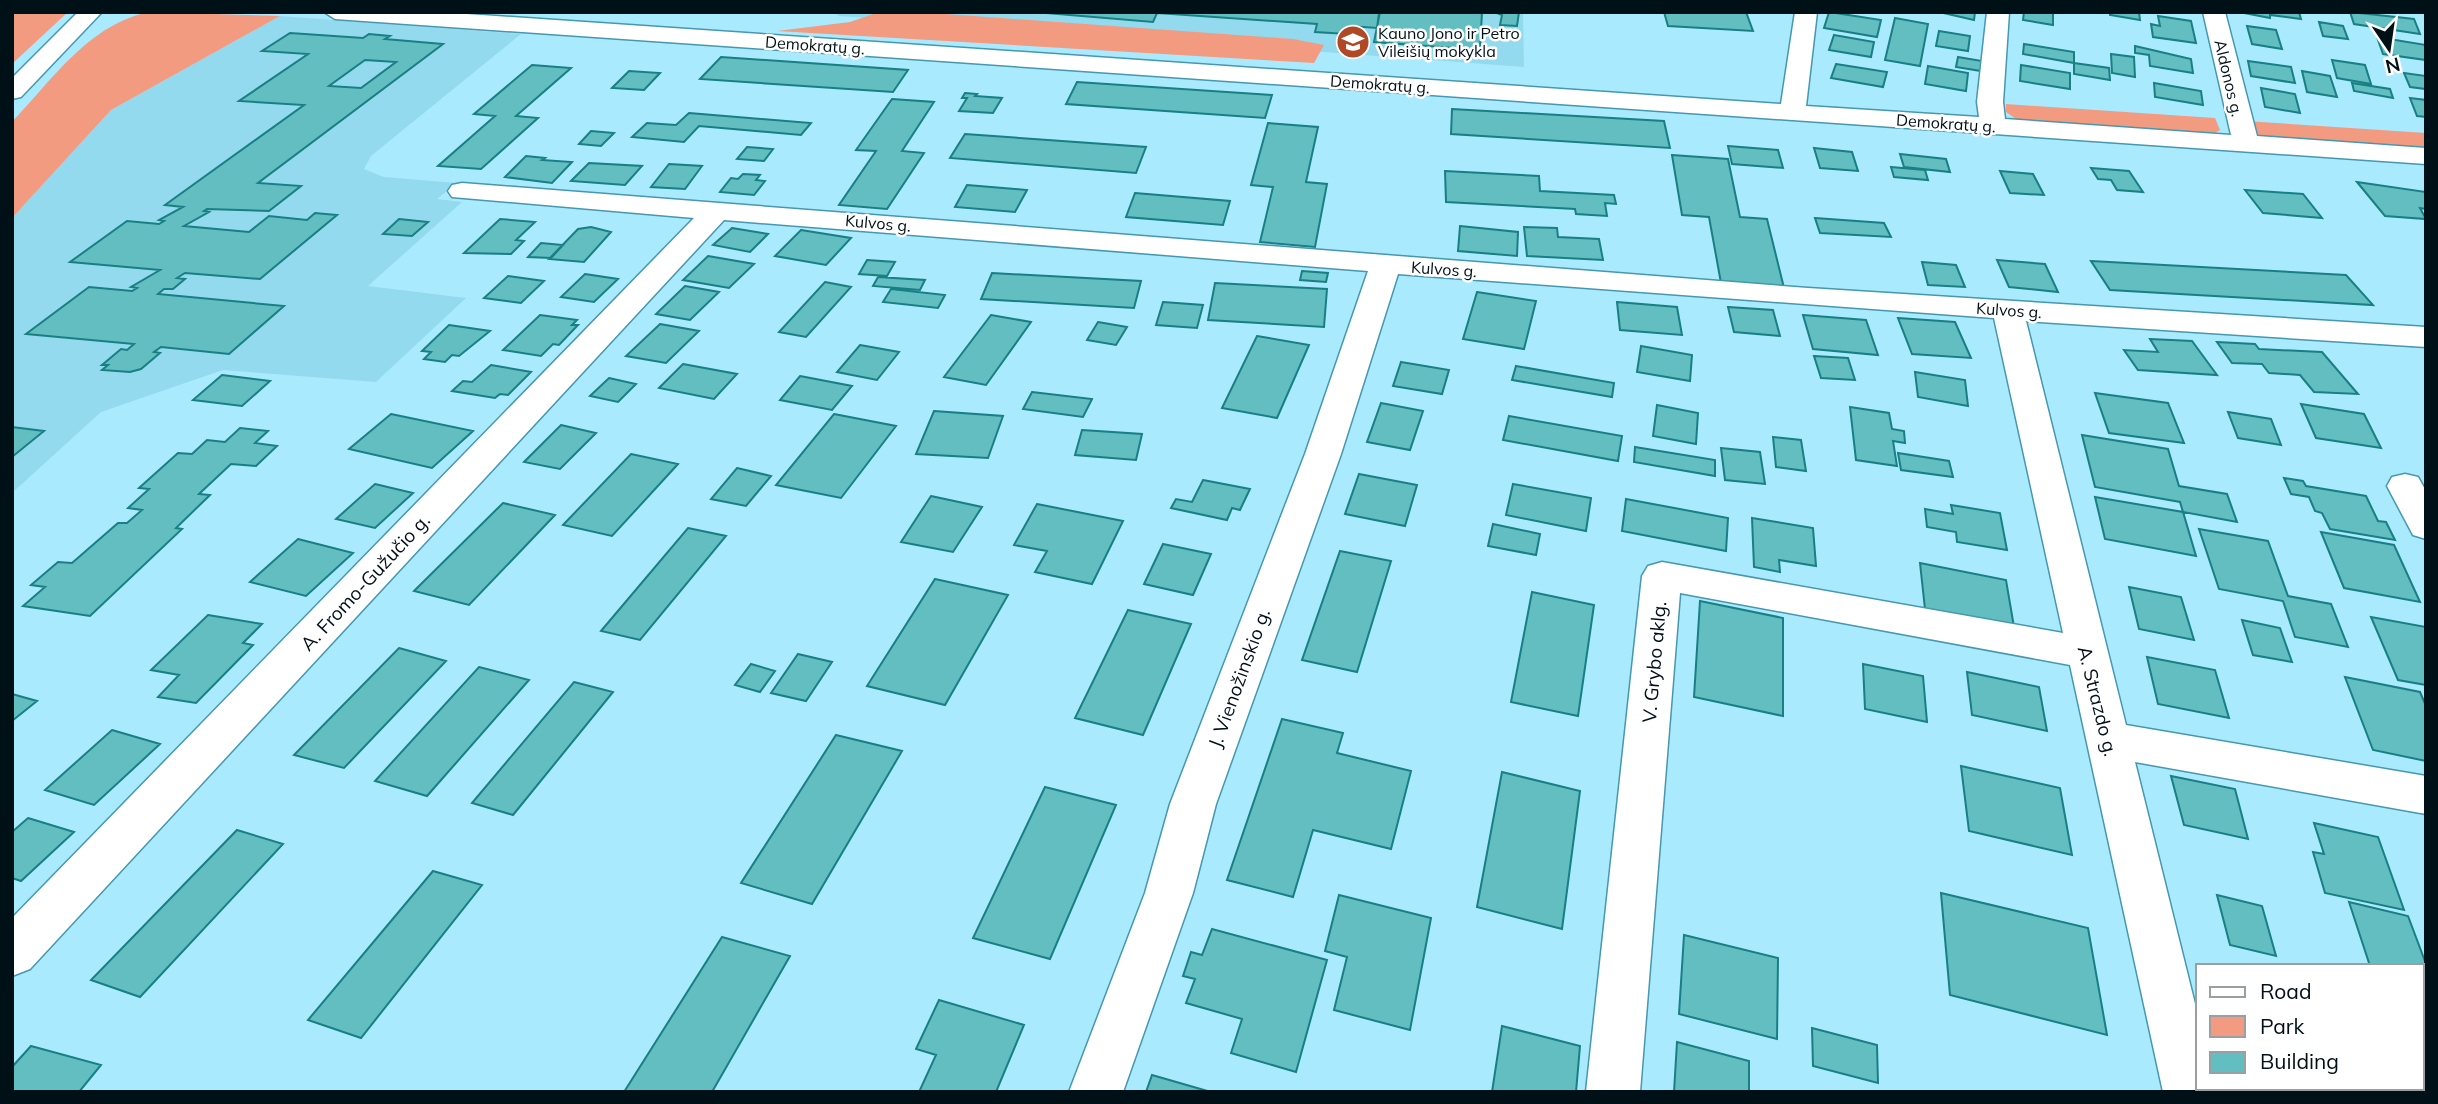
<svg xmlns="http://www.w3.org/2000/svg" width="2438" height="1104" font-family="Mulish,sans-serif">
<rect width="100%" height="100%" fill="#aaeafe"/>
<path fill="#94daef" d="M834,12H1523L1524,67L839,16Z
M280,16L521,34L371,156L364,169L384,177L457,183L437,199L462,202L368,286L466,298L376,382L223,370L101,412L12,493V218L111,110Z"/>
<path fill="#f39b80" d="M12,12H68L12,64Z
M150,12L280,16L111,110L12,218V122C52,80 90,23 150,12Z
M879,12H918L1293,39L1324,45L1314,63L777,31L850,22Z
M2006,104L2215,118L2220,130L2215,133L2029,121L2016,119L2006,112Z
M2245,121L2426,133V147L2267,137L2257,135Z"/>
<path fill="#63bec2" stroke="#187f83" stroke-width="2" fill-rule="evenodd" d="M1034,12H1362L1379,13L1377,28L1349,26L1347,34L1315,32L1317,24L1157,13L1153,22Z
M1482,12L1480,50L1374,42L1380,12Z
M1494,12H1519L1517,26L1500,25L1502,15Z
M1664,12H1746L1753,31L1668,26Z
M1829,12L1881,20L1877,37L1824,28Z
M1939,12H1975L1974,20Z
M2024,12L2053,13V25L2023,20Z
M2110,12H2139L2140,20L2110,15Z
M2239,12H2299L2301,19L2270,15V18Z
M2350,12L2414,19L2420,34L2354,24Z
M2158,16L2191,21L2196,43L2153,37L2151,24L2160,26Z
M1895,18L1928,24L1920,66L1885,60Z
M2319,22L2343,26L2348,39L2323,36Z
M2247,26L2276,30L2282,49L2252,44Z
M1939,31L1970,36L1968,51L1936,46Z
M290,33L363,38L369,34L390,36L385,39L443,44L258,183L301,186L269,211L207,209L204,211L209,212L184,226L249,232L269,216L307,220L315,213L337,215L260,279L185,273L177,278L185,279L173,289H164L158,294L284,306L229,354L161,347L154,352L160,353L141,369L130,372L102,370L108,365H102L121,349L127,350L134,344L26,334L89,287L132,291L137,288L131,287L160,270L70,262L127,221L159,224L164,221L159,220L183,207L165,205L304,105L239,101L308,54L262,51ZM365,60L396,62L361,88L329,86Z
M1834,35L1874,42L1871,57L1829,50Z
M2377,37L2426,45V60L2383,54Z
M2024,44L2074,52V63L2023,54Z
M2135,46L2191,59L2193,73L2150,66L2149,55L2135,53Z
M2111,54L2134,57L2135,77L2112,73Z
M721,57L908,70L893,92L700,79Z
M1958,57L1982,61L1981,71L1956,67Z
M2332,60L2365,65L2371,84L2337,78Z
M2248,61L2291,67L2295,83L2251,76Z
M2074,63L2109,68L2110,80L2074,74Z
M1836,64L1887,72L1883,87L1831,78Z
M532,65L571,68L516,116L538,118L481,169L438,166L495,116L474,114Z
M2021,65L2070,73V89L2020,81Z
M1928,66L1968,73L1966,91L1925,84Z
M629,71L660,73L644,90L612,88Z
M2302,71L2330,76L2337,97L2307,92Z
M2404,73L2426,76V89L2410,87Z
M1077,82L1272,95L1265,118L1066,104Z
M2154,83L2201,91L2203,105L2155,97Z
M2352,83L2390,89L2393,98L2354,91Z
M2261,88L2295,94L2300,113L2265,107Z
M965,93L977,94L975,96L1002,98L993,113L959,111L967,98H962Z
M2410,98L2426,100V117L2417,116Z
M892,99L934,102L902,151L924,153L887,209L839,205L876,151L856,150Z
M1452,109L1664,121L1670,148L1451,134Z
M689,113L811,123L801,135L699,126L684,142L632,137L647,123L676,125Z
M1268,123L1318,127L1306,182L1327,184L1315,247L1260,242L1273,187L1251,185Z
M591,131L614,133L601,146L579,144Z
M965,134L1146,147L1136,173L950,158Z
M1728,146L1778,150L1783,168L1732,164Z
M747,147L773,149L764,161L737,159Z
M1814,148L1852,152L1858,171L1820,168Z
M1900,154L1946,159L1950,172L1904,167Z
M1672,155L1728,159L1740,217L1767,219L1784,288L1721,283L1709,217L1682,215Z
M526,156L545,158L542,160L572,162L552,183L505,177Z
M589,163L642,166L625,185L571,181Z
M669,164L702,166L685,189L651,187Z
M1891,167L1925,170L1928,180L1894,177Z
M2091,168L2129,171L2143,192L2117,190L2111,180L2098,179Z
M1445,171L1539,176L1540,191L1614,195L1616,204L1605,203L1607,216L1576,214L1575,209L1446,202Z
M2000,171L2033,174L2044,195L2010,193Z
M743,174L760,175L756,180L765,181L754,195L720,192L731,178L738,179Z
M2357,182L2426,192V209L2420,208L2426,219L2385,216Z
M967,185L1027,190L1015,212L955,207Z
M2245,190L2303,194L2322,218L2263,213Z
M1135,193L1230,201L1223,225L1126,217Z
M1815,218L1884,223L1891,237L1820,233Z
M399,219L428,222L412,236L383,234Z
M500,219L535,222L516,240L524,241L511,254L464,253Z
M1460,226L1518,232L1517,256L1458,251Z
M591,227L611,232L584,262L549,259L578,229Z
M1524,227L1557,228L1558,237L1599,239L1603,260L1527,256Z
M732,228L768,234L750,252L713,245Z
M801,230L851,238L826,265L775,256Z
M541,243L563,245L551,258L528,257Z
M708,256L754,264L729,288L683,280Z
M867,260L895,262L887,276L859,274Z
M1997,260L2045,264L2058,292L2009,287Z
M2091,261L2346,275L2373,305L2110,290Z
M1922,262L1956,265L1965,287L1928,285Z
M1302,271L1328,273L1326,282L1300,280Z
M992,273L1141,281L1134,308L981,299Z
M585,274L618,279L594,302L561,297Z
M508,276L544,281L521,303L484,298Z
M878,277L925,280L920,290L873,286Z
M825,282L851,287L806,337L779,332Z
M1215,283L1327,289L1324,327L1208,320Z
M685,286L719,292L690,320L656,314Z
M891,289L945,295L938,308L883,302Z
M1477,292L1536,301L1524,349L1463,339Z
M1163,302L1203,305L1197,328L1156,325Z
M1617,302L1677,307L1682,335L1620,330Z
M1728,307L1773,310L1780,336L1734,332Z
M540,315L577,320L572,325H578L559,345L553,344L541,356L503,350Z
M991,315L1031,322L986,385L944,377Z
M1803,315L1866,320L1878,355L1813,349Z
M1898,318L1955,322L1971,358L1912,354Z
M1098,322L1127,327L1116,345L1087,340Z
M660,324L699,331L666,363L626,356Z
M449,325L490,331L459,356L452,355L445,362L424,359L431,352L422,351Z
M1257,336L1309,345L1277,418L1222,408Z
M2150,339L2192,341L2217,375L2138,370L2124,350L2158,352Z
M2217,342L2255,344L2259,349L2322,352L2358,394L2314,392L2300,375L2269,373L2262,364L2232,363Z
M860,345L899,352L877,380L837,372Z
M1641,346L1692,355L1690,381L1637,372Z
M1814,356L1848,358L1855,380L1821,378Z
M1401,362L1449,370L1442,394L1393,386Z
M683,364L737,374L714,399L659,388Z
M491,365L531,372L508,395L500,394L495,398L452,391L463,381L472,382Z
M1516,366L1614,383L1612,397L1512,380Z
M1915,372L1965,380L1968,406L1918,397Z
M222,375L270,381L242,406L193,400Z
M800,376L852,386L832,410L780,400Z
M609,378L636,384L618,402L590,396Z
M1032,392L1092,399L1083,417L1023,409Z
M2095,393L2168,403L2184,443L2109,433Z
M1381,403L1423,411L1410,450L1367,442Z
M2301,404L2364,414L2381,448L2316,438Z
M1657,405L1698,413L1696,444L1653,436Z
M1850,407L1889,413L1892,429L1904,431L1905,443L1893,441L1897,466L1856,460Z
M934,411L1003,416L988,458L916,454Z
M2228,412L2271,419L2281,445L2238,438Z
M391,414L473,431L432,468L349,449Z
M834,414L896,426L841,498L776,485Z
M1509,416L1622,436L1618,461L1503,440Z
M561,425L596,433L560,469L524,462Z
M12,427L44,431L12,457Z
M240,428L268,431L255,443L277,446L256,466L231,464L199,494L210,495L176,528L182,529L90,616L23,606L45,587L31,585L58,562L72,563L118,523H127L142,510L128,508L149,489L139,488L178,453L192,454L207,440L225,442Z
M1082,430L1142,434L1136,460L1075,455Z
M2082,435L2168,449L2179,486L2227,494L2237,522L2183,512L2180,502L2095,487Z
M1773,437L1801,440L1806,471L1776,467Z
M1635,447L1715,460V476L1634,462Z
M1721,448L1760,452L1765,484L1725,480Z
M1898,453L1949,461L1953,477L1901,470Z
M631,454L678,464L612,536L563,525Z
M737,468L771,476L746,506L711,499Z
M1359,474L1417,485L1405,526L1345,514Z
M2284,478L2303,481L2306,486L2366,496L2378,521L2386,522L2395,540L2330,529L2322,513L2315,511L2309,497L2291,494Z
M1203,480L1250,489L1240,510L1232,508L1227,520L1171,508L1176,499L1192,502Z
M375,484L413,493L375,528L336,519Z
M1513,484L1591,498L1586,531L1506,515Z
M931,496L982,507L953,552L901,542Z
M2095,497L2183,512L2196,556L2105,539Z
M1626,499L1728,518L1726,551L1622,531Z
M503,503L555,515L469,605L414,591Z
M1037,504L1123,521L1092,584L1035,572L1047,551L1014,545Z
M1951,505L2000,513L2007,550L1957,542L1956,532L1927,527L1925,509L1953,514Z
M1752,518L1813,528L1816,566L1779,560L1780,572L1754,567Z
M1493,524L1540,534L1536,555L1488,546Z
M688,528L726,536L640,640L601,631Z
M2199,529L2268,541L2288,596L2331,604L2348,647L2295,637L2283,601L2219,589Z
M2321,532L2394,545L2420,602L2344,588Z
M298,539L353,553L306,596L250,582Z
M1163,544L1211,554L1193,595L1144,584Z
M1340,551L1391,561L1357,672L1302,660Z
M1920,563L2006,580L2014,627L1925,609Z
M935,579L1008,595L945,705L867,686Z
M2129,587L2181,597L2194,640L2139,629Z
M1532,592L1594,605L1578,716L1511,702Z
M1700,601L1783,618V716L1694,697Z
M1128,610L1191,624L1143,735L1075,718Z
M208,615L262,624L243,643L253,645L196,703L158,697L179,675L151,670Z
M2371,617L2426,627V685L2398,680Z
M2242,620L2280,628L2292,662L2253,655Z
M399,648L446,661L344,768L294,755Z
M798,654L832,662L806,701L771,693Z
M2147,657L2215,670L2229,718L2158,704Z
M751,664L775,671L760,692L735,685Z
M1863,664L1923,676L1927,722L1865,709Z
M479,667L529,680L427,796L375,781Z
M1967,672L2039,687L2047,731L1972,715Z
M2345,677L2420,692L2426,706V761L2373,750Z
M574,682L613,692L513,815L472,803Z
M12,694L37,701L12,721Z
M1282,719L1343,733L1337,753L1411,771L1391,849L1313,830L1293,897L1227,880Z
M112,730L160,744L94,805L45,790Z
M836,735L902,751L812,904L741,883Z
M1961,766L2060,788L2072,855L1969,831Z
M1502,772L1580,791L1562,929L1477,907Z
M2171,776L2235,789L2248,839L2184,825Z
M1045,787L1116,805L1050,959L973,938Z
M28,818L74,832L21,881L12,878V832Z
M2314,823L2378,837L2404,910L2325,893L2313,852L2324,854Z
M237,830L283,844L140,997L91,980Z
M433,871L482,885L361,1038L308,1020Z
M1941,893L2088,928L2107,1035L1950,995Z
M1339,895L1431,918L1410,1030L1334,1010L1347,957L1325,951Z
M2217,895L2262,906L2276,956L2230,945Z
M2349,902L2408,916L2426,964V994L2422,993V966H2370Z
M1212,929L1327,960L1296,1072L1231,1053L1242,1019L1186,1003L1195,979L1183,976L1191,952L1202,955Z
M1684,935L1778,958L1777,1039L1679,1014Z
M722,937L790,956L712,1092H624Z
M939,1000L1024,1025L996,1092H919L936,1055L916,1049Z
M1502,1026L1580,1046L1576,1092H1492Z
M1812,1028L1877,1045L1878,1083L1813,1066Z
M1677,1042L1749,1061V1092H1674Z
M31,1046L101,1065L79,1092H12V1067Z
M1152,1075L1211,1092H1146Z"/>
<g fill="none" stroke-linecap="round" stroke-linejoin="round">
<defs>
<path id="minor" d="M324,12H438L1781,104L1795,12H1817L1806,106L1979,117L1977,102L1987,12H2009L2003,102L2005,119L2231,135L2203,12H2225L2257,136L2426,148V164L335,19Z
M462,183L1808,288L2426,327V347L2026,321L2126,725L2426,776V814L2135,762L2198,1016V1088H2216L2217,1092H2163L2070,665L1680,593L1640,1092H1586L1642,576L1648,566L1662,562L2063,633L1994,318L1398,274L1341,454L1216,804L1193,893L1123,1092H1069L1145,893L1170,804L1305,454L1368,271L724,220L30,969L12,976V918L694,218L452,197L448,191L452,185Z
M2405,474L2418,477L2426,491V539L2413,535L2387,486L2392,477Z"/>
<path id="major" d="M78,12H102L21,97L12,99V78Z"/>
</defs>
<use href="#minor" stroke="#4598af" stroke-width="3"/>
<use href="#major" stroke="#4598af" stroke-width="3"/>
<use href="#minor" fill="#fff" fill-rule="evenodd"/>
<use href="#major" fill="#fff" fill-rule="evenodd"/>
</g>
<defs>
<symbol id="school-disc" viewBox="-11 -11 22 22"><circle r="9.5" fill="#b04825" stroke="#fff"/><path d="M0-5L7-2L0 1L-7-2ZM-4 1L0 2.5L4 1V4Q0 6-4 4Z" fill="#fff"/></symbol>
</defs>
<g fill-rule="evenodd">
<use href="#school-disc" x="1334" y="23" width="38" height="38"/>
</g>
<g text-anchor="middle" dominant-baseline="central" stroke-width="5" stroke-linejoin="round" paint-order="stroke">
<g font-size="16" fill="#001017" stroke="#fff" text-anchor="start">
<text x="1378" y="33">Kauno Jono ir Petro<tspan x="1378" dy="18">Vileišių mokykla</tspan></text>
</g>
<g font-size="16" fill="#001017" stroke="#fff">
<text transform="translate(815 45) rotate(4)">Demokratų g.</text>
<text transform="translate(2229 78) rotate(77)">Aldonos g.</text>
<text transform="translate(1380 84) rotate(4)">Demokratų g.</text>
<text transform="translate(1946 123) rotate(4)">Demokratų g.</text>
<text transform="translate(878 223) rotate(5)">Kulvos g.</text>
<text transform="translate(1444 269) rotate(4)">Kulvos g.</text>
<text transform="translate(2009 310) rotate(4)">Kulvos g.</text>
</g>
<g font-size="19" fill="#001017" stroke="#fff">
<text transform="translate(365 582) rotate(-47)">A. Fromo-Gužučio g.</text>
<text transform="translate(1654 662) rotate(-85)">V. Grybo aklg.</text>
<text transform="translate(1239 678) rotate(-70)">J. Vienožinskio g.</text>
<text transform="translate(2098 701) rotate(76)">A. Strazdo g.</text>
</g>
</g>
<rect width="2438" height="1104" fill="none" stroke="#001017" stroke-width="28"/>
<rect x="2196" y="964" width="228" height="126" fill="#ffffff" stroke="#999fa2" stroke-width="2"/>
<rect x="2210" y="987" width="35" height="10" fill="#ffffff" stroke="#999fa2" stroke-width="2"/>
<text x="2260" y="999" font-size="21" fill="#001017">Road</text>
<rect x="2210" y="1016" width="35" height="21" fill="#f39b80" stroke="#999fa2" stroke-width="2"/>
<text x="2260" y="1034" font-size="21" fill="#001017">Park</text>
<rect x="2210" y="1052" width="35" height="21" fill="#63bec2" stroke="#999fa2" stroke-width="2"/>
<text x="2260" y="1069" font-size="21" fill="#001017">Building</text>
<g transform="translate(2389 49) rotate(167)" stroke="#ffffff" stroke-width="5" paint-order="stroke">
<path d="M0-5L12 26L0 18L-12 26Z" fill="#001017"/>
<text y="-10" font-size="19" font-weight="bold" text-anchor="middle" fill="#001017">N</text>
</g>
</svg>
